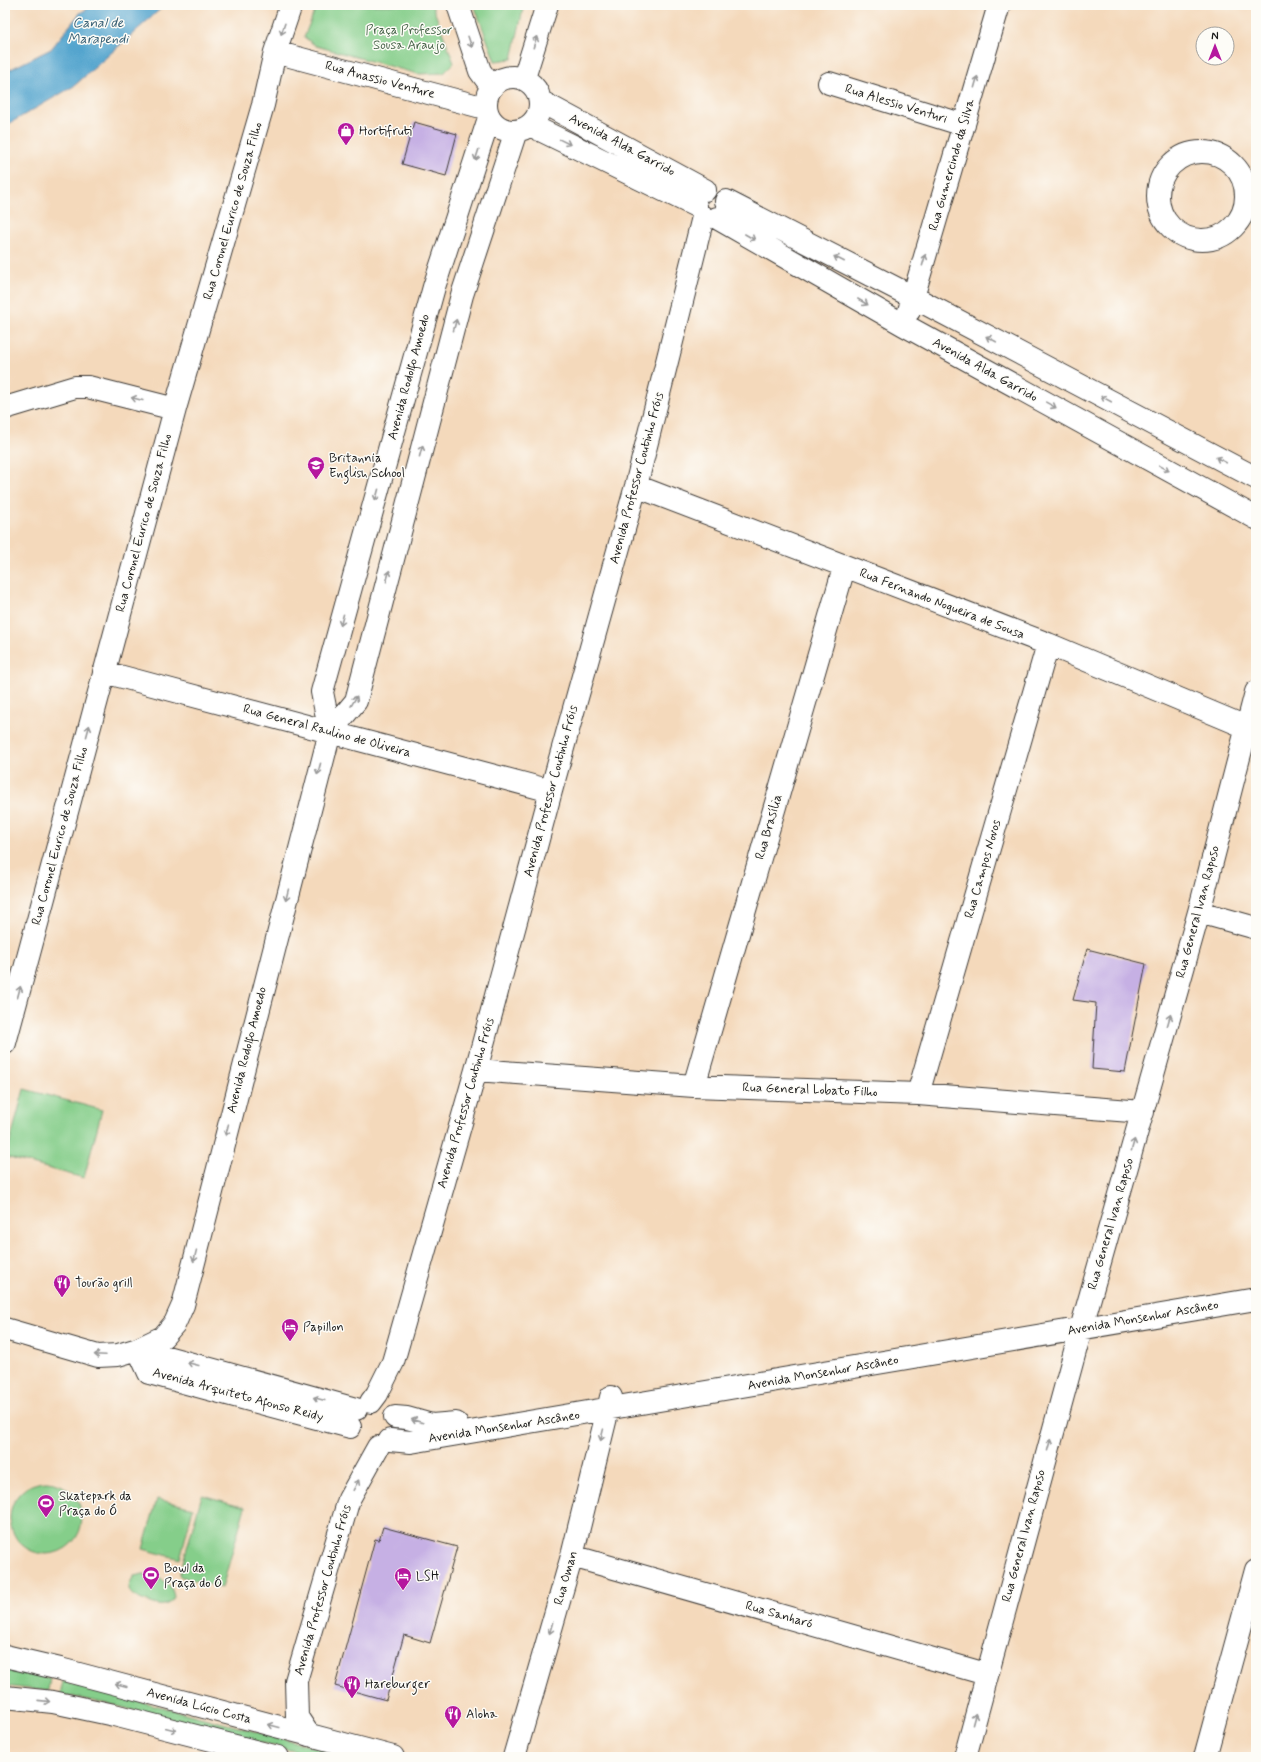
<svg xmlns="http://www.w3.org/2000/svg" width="1261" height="1762" font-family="Mynerve,sans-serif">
<rect width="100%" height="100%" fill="#fdfcf7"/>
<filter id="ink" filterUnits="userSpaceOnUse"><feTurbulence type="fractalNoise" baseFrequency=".025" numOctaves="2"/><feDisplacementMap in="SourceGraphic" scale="8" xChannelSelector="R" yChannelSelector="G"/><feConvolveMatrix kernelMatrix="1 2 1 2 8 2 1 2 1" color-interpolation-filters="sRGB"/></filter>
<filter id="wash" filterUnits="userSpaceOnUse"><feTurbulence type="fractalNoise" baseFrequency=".012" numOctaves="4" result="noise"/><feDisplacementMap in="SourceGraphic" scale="16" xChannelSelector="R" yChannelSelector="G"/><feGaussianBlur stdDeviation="0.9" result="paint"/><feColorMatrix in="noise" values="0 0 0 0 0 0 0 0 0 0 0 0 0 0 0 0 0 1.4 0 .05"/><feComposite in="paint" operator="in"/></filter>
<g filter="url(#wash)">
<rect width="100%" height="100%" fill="#f4d9bb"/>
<path fill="#85ce8a" stroke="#507553" d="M317,5H432L454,63L444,73L418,74L316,46L304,37Z
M474,5H524L512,59L495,61Z
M24,1089L102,1110L84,1178L6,1157Z
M10 1518a36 36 0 1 1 72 0a36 36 0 1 1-72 0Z
M202,1495L245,1507L222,1588L179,1576Z
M157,1499L193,1508L180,1559L143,1549Z
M143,1574C159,1579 171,1579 174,1597C172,1600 170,1603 167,1604C161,1607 154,1604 148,1602C134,1597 122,1593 134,1576Z
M5,1669L50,1678L48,1691L5,1686Z
M63,1681L352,1757H317L113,1705L60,1694Z"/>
<path fill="#53a4ce" stroke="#386075" d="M94,5H165L74,86L5,126V72L51,49L80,13Z"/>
<g id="blocks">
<path fill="#c6b0e4" d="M414,122L457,134L446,176L402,164Z
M1087,949L1146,964L1125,1072L1092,1069L1096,1003L1073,1000Z
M383,1527L457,1547L430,1643L404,1635L386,1700L335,1686L375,1539L379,1540Z"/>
</g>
</g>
<g filter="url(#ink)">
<use href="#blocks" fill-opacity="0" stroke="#3c3834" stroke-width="1"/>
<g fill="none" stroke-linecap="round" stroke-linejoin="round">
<defs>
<path id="minor" d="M458,5L480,71L491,86
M275,52L485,108
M486 104a27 27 0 1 1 54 0a27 27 0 1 1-54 0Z
M524,78L547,5
M829,83L964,125
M540,101L705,190
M530,125L696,206
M1158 196a44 44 0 1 1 88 0a44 44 0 1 1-88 0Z
M726,201L913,297L1256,478
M717,218L904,325L1256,518
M909,311L999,5
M5,408L75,387H88L175,409
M636,486L1048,644L1246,727
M104,672L551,791
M330,732L322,692L434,287L489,118
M1199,912L1256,928
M5,1043L175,409L263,105L275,52L291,5
M476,1070L694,1086L918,1094L1143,1112
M694,1086L844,568
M918,1094L1048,644
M5,1329L98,1356L118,1355L138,1349L163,1337L175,1323L183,1305L330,732L356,701L462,295L516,131
M138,1349L149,1373L350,1427
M138,1349L356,1409
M371,1402L377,1394L393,1362L476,1070L551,791L636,486L703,217
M395,1417L407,1418L432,1425L456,1423
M390,1440L411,1442L1256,1299
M572,1556L986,1674
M309,1735L297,1717L296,1681L349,1499L378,1447
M514,1757L572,1556L611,1397
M965,1757L1081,1329L1199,912L1256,692
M1205,1757L1256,1570"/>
<path id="major" d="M5,1656L60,1669L393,1757
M5,1697L53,1702L114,1715L278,1757"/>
</defs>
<use href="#minor" stroke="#3c3834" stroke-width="24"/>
<use href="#major" stroke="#3c3834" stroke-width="24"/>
<use href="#minor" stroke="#fff" stroke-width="22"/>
<use href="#major" stroke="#fff" stroke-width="22"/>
</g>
<defs><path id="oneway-shaft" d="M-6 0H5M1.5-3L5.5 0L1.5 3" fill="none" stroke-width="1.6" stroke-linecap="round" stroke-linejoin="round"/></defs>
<g stroke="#999">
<use href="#oneway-shaft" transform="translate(283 29) rotate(109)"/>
<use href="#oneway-shaft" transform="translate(470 42) rotate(71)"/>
<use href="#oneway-shaft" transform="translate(535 42) rotate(-73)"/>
<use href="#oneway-shaft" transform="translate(976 82) rotate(-74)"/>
<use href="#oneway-shaft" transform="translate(565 142) rotate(26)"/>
<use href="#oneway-shaft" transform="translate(477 155) rotate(108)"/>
<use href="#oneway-shaft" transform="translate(750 237) rotate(30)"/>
<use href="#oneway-shaft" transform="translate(839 259) rotate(-153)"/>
<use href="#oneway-shaft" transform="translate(924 260) rotate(-74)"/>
<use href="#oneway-shaft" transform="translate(863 302) rotate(30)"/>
<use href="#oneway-shaft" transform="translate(455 325) rotate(-75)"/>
<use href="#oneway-shaft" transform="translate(991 339) rotate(-152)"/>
<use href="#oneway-shaft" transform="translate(137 399) rotate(-166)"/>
<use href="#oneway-shaft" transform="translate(1106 399) rotate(-152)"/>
<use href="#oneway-shaft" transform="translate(1051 405) rotate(29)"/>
<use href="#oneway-shaft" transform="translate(421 451) rotate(-75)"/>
<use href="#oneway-shaft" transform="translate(1221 460) rotate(-152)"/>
<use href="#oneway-shaft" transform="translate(1164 468) rotate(29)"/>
<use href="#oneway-shaft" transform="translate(377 495) rotate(105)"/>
<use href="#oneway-shaft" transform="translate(388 576) rotate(-75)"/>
<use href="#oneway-shaft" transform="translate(342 620) rotate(105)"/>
<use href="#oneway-shaft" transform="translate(354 701) rotate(-60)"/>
<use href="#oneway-shaft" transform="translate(88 731) rotate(-75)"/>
<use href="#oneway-shaft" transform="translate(319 769) rotate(105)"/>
<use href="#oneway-shaft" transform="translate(287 895) rotate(104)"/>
<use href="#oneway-shaft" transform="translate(19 992) rotate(-75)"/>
<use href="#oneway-shaft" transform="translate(1169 1020) rotate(-74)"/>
<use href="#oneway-shaft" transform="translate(227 1130) rotate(104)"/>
<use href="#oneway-shaft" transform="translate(1133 1145) rotate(-74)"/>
<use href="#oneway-shaft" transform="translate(195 1256) rotate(104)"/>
<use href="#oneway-shaft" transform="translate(100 1355) rotate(-177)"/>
<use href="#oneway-shaft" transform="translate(193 1364) rotate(-165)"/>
<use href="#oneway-shaft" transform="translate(319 1399) rotate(-165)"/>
<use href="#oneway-shaft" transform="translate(417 1421) rotate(-164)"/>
<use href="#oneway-shaft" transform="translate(602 1435) rotate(104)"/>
<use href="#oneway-shaft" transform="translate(1049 1445) rotate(-75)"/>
<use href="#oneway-shaft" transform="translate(356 1485) rotate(-62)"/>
<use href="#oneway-shaft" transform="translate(551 1628) rotate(106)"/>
<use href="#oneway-shaft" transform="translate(121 1685) rotate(-165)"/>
<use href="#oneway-shaft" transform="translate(44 1701) rotate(6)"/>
<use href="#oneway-shaft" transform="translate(974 1719) rotate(-75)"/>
<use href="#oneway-shaft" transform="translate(274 1726) rotate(-165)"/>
<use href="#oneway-shaft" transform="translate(171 1729) rotate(14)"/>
</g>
</g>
<defs>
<symbol id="shop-pin" viewBox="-11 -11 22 30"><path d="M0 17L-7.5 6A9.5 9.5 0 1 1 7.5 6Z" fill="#b5179e" stroke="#fdfcf7"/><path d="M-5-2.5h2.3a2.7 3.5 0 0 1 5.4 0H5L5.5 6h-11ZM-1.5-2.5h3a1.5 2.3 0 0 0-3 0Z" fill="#fff"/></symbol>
<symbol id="school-pin" viewBox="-11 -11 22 30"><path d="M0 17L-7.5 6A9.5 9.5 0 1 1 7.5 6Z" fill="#b5179e" stroke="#fdfcf7"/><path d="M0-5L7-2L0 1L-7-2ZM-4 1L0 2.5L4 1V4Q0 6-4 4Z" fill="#fff"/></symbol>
<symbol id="restaurant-pin" viewBox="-11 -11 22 30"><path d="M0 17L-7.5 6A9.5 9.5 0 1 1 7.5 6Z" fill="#b5179e" stroke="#fdfcf7"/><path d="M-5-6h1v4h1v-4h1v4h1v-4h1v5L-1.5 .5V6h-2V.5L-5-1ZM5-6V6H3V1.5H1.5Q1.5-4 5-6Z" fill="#fff"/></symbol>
<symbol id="hotel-pin" viewBox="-11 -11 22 30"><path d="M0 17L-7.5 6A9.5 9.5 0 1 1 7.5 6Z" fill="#b5179e" stroke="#fdfcf7"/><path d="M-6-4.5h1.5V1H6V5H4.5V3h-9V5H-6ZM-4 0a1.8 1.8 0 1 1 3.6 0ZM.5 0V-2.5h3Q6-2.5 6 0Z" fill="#fff"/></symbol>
<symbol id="stadium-pin" viewBox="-11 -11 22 30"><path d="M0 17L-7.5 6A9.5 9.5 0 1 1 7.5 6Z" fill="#b5179e" stroke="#fdfcf7"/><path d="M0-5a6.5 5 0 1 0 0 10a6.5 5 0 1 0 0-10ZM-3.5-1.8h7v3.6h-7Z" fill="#fff"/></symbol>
</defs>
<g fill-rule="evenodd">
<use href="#shop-pin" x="336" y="121" width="20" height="27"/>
<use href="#school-pin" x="306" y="455" width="20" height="27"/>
<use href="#restaurant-pin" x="52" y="1273" width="20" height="27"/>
<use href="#hotel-pin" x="280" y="1317" width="20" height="27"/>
<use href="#stadium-pin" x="36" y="1493" width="20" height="27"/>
<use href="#stadium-pin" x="141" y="1565" width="20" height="27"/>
<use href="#hotel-pin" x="393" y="1566" width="20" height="27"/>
<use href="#restaurant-pin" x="342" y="1674" width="20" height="27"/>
<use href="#restaurant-pin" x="443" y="1704" width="20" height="27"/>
</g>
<g text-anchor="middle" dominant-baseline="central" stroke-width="3" stroke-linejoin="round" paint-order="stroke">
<g font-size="13" fill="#466348" stroke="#fdfcf7">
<text x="409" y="30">Praça Professor<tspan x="409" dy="15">Sousa Araujo</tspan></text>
</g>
<g font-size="13" fill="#1c1c1c" stroke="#fdfcf7">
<text transform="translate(380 80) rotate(15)">Rua Anassio Venture</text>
<text transform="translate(896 104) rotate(17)">Rua Alessio Venturi</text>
<text transform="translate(622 145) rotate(28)">Avenida Alda Garrido</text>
<text transform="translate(952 165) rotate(-74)">Rua Gumercindo da Silva</text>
<text transform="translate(233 211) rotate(-74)">Rua Coronel Eurico de Souza Filho</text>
<text transform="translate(985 370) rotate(29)">Avenida Alda Garrido</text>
<text transform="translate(409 377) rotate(-75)">Avenida Rodolfo Amoedo</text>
<text transform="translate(637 478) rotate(-75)">Avenida Professor Coutinho Fróis</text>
<text transform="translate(144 523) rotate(-75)">Rua Coronel Eurico de Souza Filho</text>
<text transform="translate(942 604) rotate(21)">Rua Fernando Nogueira de Sousa</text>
<text transform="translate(327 731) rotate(15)">Rua General Raulino de Oliveira</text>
<text transform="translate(551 791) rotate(-75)">Avenida Professor Coutinho Fróis</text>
<text transform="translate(769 827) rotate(-74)">Rua Brasília</text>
<text transform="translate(60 836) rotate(-75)">Rua Coronel Eurico de Souza Filho</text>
<text transform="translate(983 869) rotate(-74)">Rua Campos Novos</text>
<text transform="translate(1198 912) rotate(-75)">Rua General Ivan Raposo</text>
<text transform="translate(247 1050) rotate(-76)">Avenida Rodolfo Amoedo</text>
<text transform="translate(810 1090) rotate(2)">Rua General Lobato Filho</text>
<text transform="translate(466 1103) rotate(-74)">Avenida Professor Coutinho Fróis</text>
<text transform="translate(1111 1224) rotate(-74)">Rua General Ivan Raposo</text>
<text transform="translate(1143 1318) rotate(-10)">Avenida Monsenhor Ascâneo</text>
<text transform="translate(823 1373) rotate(-10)">Avenida Monsenhor Ascâneo</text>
<text transform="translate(238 1395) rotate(15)">Avenida Arquiteto Afonso Reidy</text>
<text transform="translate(504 1427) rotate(-9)">Avenida Monsenhor Ascâneo</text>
<text transform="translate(1024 1536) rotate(-75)">Rua General Ivan Raposo</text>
<text transform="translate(566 1578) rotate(-74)">Rua Oman</text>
<text transform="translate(323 1590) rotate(-74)">Avenida Professor Coutinho Fróis</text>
<text transform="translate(779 1615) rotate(16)">Rua Sanharó</text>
<text transform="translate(199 1706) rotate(15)">Avenida Lúcio Costa</text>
</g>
<g font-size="13" fill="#1c1c1c" stroke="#fdfcf7" text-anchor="start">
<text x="359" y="131">Hortifruti</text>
<text x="329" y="458">Britannia<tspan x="329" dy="15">English School</tspan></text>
<text x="75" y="1283">Tourão grill</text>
<text x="303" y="1327">Papillon</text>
<text x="59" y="1496">Skatepark da<tspan x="59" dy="15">Praça do Ó</tspan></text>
<text x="164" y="1568">Bowl da<tspan x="164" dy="15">Praça do Ó</tspan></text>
<text x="416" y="1576">LSH</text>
<text x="365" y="1684">Hareburger</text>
<text x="466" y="1714">Aloha</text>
</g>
<g font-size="14" font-style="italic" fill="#386075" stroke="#fdfcf7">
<text x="98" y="23">Canal de<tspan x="98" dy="16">Marapendi</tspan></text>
</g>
</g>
<rect width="1261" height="1762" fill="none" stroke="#fdfcf7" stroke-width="20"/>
<g transform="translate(1215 46)"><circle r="19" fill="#fdfcf7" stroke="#a3a29f"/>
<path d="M0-3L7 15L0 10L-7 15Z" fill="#b5179e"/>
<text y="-6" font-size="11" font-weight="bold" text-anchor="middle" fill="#1c1c1c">N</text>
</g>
</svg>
